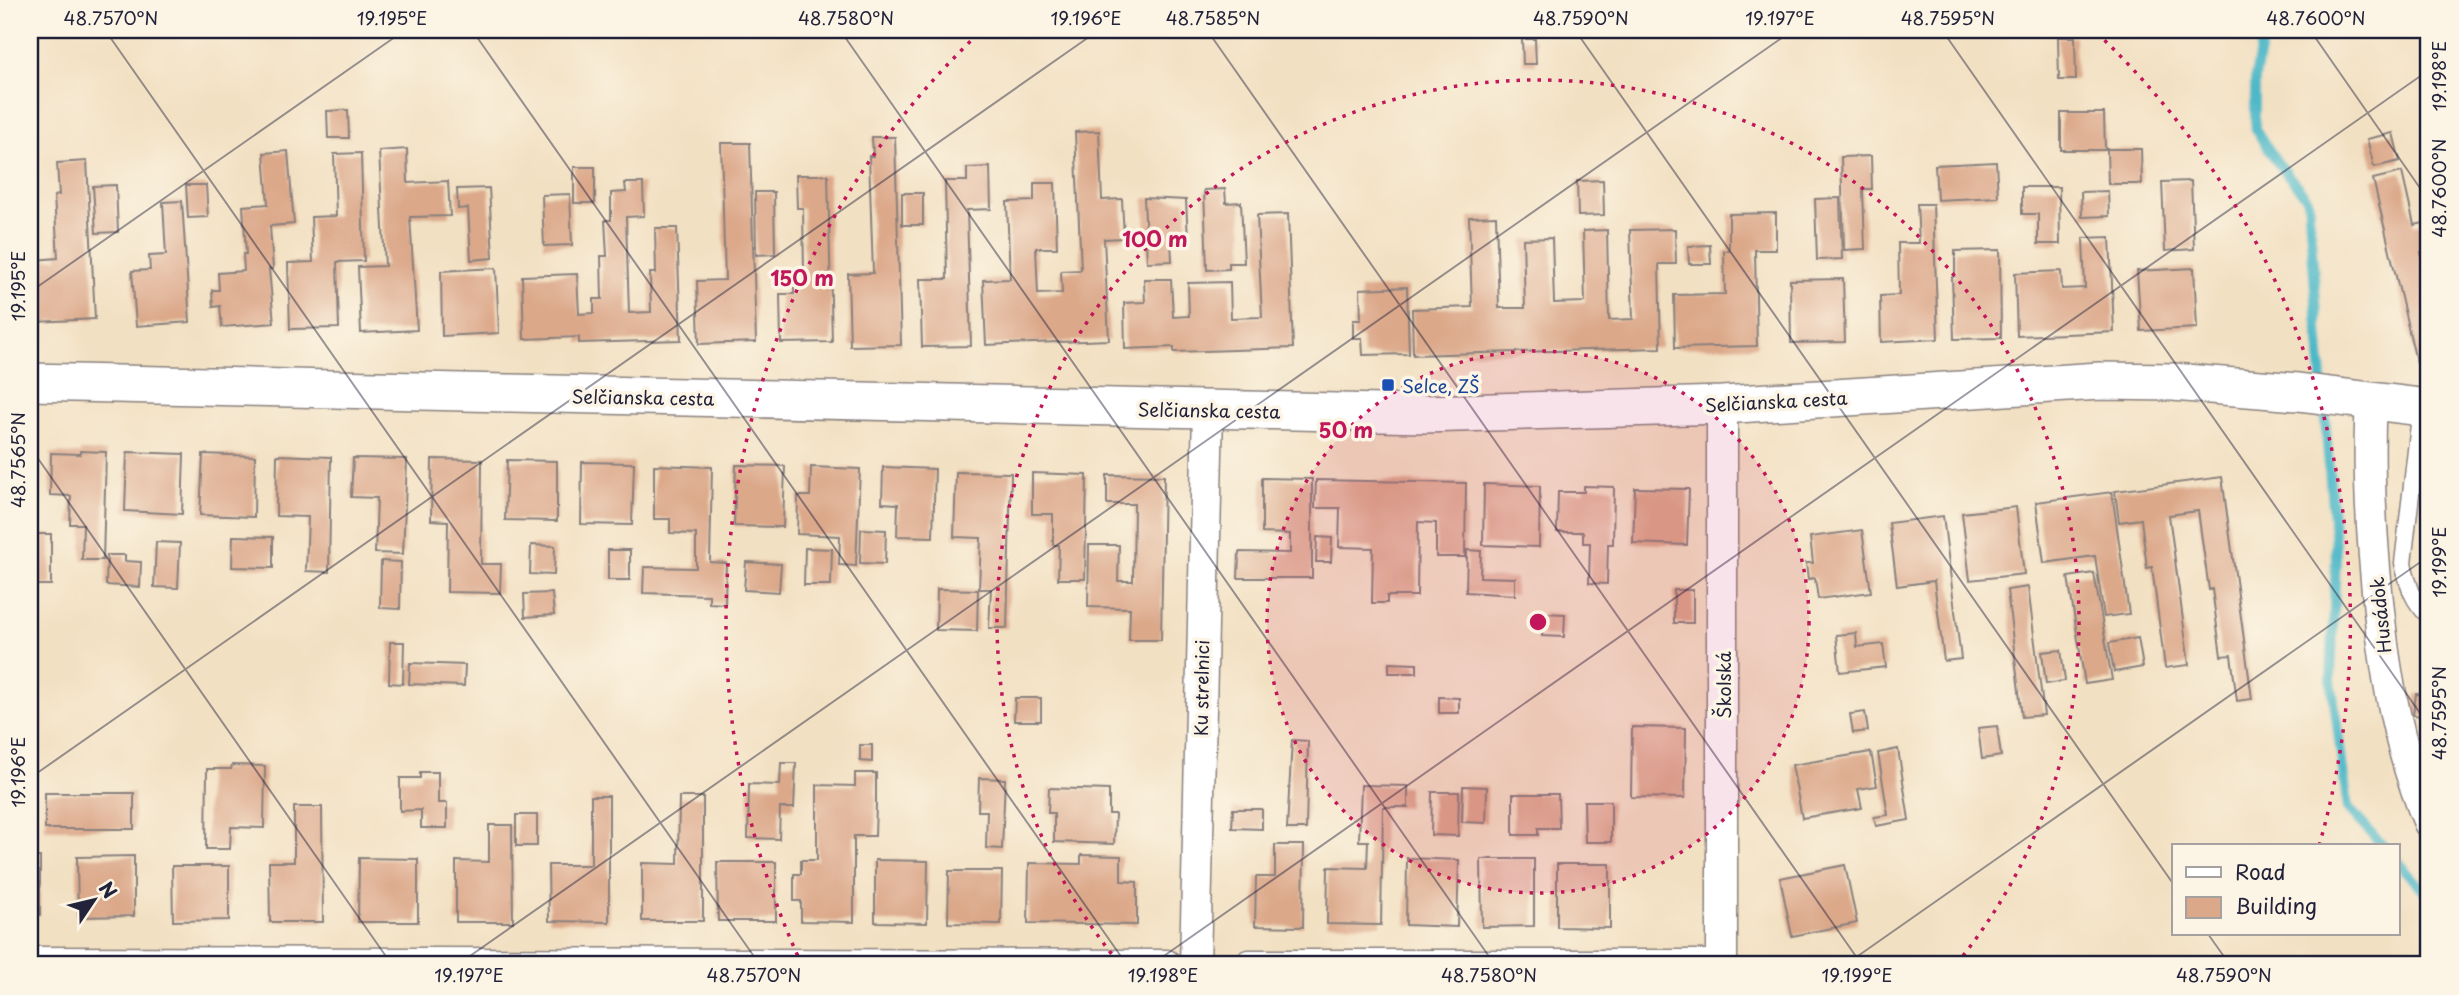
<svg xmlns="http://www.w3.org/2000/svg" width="2459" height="995" font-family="'Playpen Sans',sans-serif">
<rect width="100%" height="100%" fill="#fcf5e5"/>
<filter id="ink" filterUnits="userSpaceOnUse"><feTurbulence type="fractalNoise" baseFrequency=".0143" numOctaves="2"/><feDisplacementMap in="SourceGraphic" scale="14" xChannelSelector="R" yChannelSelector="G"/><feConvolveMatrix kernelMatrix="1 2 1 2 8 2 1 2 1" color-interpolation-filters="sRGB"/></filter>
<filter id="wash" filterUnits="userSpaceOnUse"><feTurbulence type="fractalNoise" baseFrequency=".00686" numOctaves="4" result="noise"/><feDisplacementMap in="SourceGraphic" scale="28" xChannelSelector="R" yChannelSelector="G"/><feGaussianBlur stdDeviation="1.57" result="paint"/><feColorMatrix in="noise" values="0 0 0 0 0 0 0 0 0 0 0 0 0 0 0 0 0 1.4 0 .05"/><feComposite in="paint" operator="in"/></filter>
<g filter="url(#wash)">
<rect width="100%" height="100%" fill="#f2e0c2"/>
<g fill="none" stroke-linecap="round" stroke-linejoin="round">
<path stroke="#4cb8c8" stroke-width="10" d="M2264,30L2255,77V129L2277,162L2308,199L2336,558L2331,679L2348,808L2383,846
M2398,862L2429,897"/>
</g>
<g id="blocks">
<path fill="#dca88a" d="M2058,37H2075L2076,80H2059Z
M1522,39H1535L1536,64H1523Z
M348,110L349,138H328L327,111Z
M2061,113H2104L2105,150H2061Z
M1099,131L1102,200L1122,199L1124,238L1104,239L1109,340L986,345L983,280L1010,279L1007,202L1034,201V183H1055L1057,248H1036L1038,294L1062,293L1061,271L1081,270L1075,132Z
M2393,133L2400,161L2374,167L2367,139Z
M872,137H895L901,345L850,346L848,274L873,273L869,156H873Z
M721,143H750L756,342L699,344L697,281L725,280Z
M407,149L408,183L448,181L450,216L410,217L417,330L361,333L358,267L385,266L379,151Z
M2107,149H2141L2142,184H2108Z
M288,151L294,224L270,226L273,269H269L274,323L222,327L220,306L213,307L212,290H219L218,273L244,271L243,254H246L243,206L268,204L264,153Z
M361,153L364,261L337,262L339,328L290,329L288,263L313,262L311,217L336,216L334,154Z
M1871,156L1872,189H1863L1865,249L1844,250L1841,157Z
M87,161L95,319L36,322L35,300H30V283H35L34,260L58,258L54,196L59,195L57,163Z
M1996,162L1998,197L1937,200L1935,165Z
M574,167H595V203H574Z
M990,167L991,209L967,210L971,346L922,347L920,279H947L945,181H967V168Z
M2402,172L2414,225L2429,222V250L2421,252L2429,288V358L2416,361L2373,179Z
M796,175H828L832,342L781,343L780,294H794V273L804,272L803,208H797Z
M1603,180L1604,215L1578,216L1577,181Z
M2191,181L2194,249L2165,251L2162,182Z
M625,183H643L644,216L626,217L629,313L651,312L650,273H656L655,228H677L681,340L579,343V337L524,339L522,276L577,274L579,314L594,313V299H602L601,256H607L605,220H611V193L626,192Z
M116,185L118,232L96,233L93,186Z
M186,185H206L208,217L188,218Z
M2022,187H2059L2060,244H2038V214H2022Z
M489,188L493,258L471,260L468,208L458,209L457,189Z
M1225,189L1226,203L1241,202L1244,263H1229V269L1207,270L1204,190Z
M2108,191L2109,216L2082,217L2081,192Z
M755,192H774L775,254L756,255Z
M902,193H923V225H902Z
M570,194L572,245L544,246L542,195Z
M1144,198L1186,200L1188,240H1171L1172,261L1147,262Z
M1840,198L1842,259L1817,260L1815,199Z
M182,201L190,322L136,326L132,271L150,270L149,256L166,255L163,202Z
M1917,204H1933L1938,339L1881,342L1880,296L1899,295L1898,243H1919Z
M1776,213V250H1755L1757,346L1675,348L1674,295L1725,294L1724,251H1729V214Z
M1288,214L1293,348L1174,352V347L1125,349L1124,303L1145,302L1144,279H1171L1173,317L1189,316L1188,283L1230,282L1231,318L1262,317L1257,215Z
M1496,216L1499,308H1525L1523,239L1552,238L1554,303L1585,302L1583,231L1607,230L1609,320L1633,319L1630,230L1675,229L1676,264H1659L1661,348L1413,355L1412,309L1472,307L1469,217Z
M2110,237L2114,332L2017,336L2015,273L2061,271L2062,289L2085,288L2083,238Z
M1710,245L1711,264H1689L1688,246Z
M2000,250L2001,338L1954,339L1952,277L1955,276V251Z
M496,268L499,333L442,336L441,271Z
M2194,268L2197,328L2141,331L2137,271Z
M1843,279L1845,342L1791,343L1790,280Z
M1407,287L1409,354L1363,355L1362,338H1353V320H1361L1360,289Z
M80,451L106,452L103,560H82L83,524H70L71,496L50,495L51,453L80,454Z
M127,452L184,454L182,514L125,511Z
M203,454L255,456L254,517L200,515Z
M277,455L331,457L329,572L306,571L308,517L276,516Z
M353,458L407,459L403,554L375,553L377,498L351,497Z
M432,459L482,460L481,564H501L500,593L447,592L448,521L431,520Z
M507,460L557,461V521L505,520Z
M582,462L634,463L632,525L581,524Z
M654,465L712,467L710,562L726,563L725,604L709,603V595L643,593L644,567L696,568V534L670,533V519H654Z
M736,465L785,466L783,527L734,526Z
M811,467L860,469L856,566L839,565L840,536L797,534L798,496H810Z
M883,467L935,469L933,537L897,536L898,504L882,503Z
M956,472L1011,473L1007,628H989L991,589H979L981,538L954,537Z
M1032,473L1087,475L1085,579H1058L1059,545H1053V514H1032Z
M1107,475L1164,476L1161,640H1129L1130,608L1088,607L1089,545H1119L1118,581H1133L1134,504H1107Z
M2222,477L2252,699L2237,701L2231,655L2221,656L2212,589L2209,590L2198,511L2169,515L2189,665L2165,668L2152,567L2147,568L2141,519L2119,522L2115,491Z
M1262,478L1312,479V578H1238L1239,552L1290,553V534L1262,533Z
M1316,480L1466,483L1465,557H1436V523L1418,522L1417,596H1387V603H1372L1373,548L1339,547L1340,508H1315Z
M1484,484L1540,486L1539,547L1483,545Z
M1584,486L1614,487L1613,544H1608L1607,584L1589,583L1590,543H1583V532H1557L1558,492H1584Z
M1635,488L1689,489L1687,545L1633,543Z
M2112,492L2129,614L2104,617L2095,556L2044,563L2036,502Z
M2016,507L2024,574L1970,580L1962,513Z
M1943,516L1961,659L1944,661L1934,581L1897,586L1889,523Z
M861,529L886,530L885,564L860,563Z
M1862,530L1871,592L1818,599L1815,578L1808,579L1806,563H1813L1810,537Z
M31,534H51V585H30Z
M233,536L273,537V568L232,567Z
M1317,537L1332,538L1331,562H1316Z
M156,542L180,543L178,588L154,587Z
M531,545L555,546L554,575L530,574Z
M805,548L832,549L831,585H804Z
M608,550H630V580H608Z
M1467,550L1481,551L1480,577L1515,578V595L1466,592Z
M107,555H125V561L141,562L140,587L106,585Z
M381,561L401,562L400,609L380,608Z
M746,562L781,564L779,592L744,590Z
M2094,573L2112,680L2085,684L2068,577Z
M2028,587L2044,715L2022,717L2007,590Z
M937,589L978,590L977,631L936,630Z
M1674,590H1693V623H1674Z
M552,593L554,615L525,617L524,594Z
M1543,613L1565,614L1564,637L1542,636Z
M1856,633L1857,647L1883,644L1886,667L1840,672L1836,635Z
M2138,638L2143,667L2114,672L2109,643Z
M390,642H404L403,684L389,683Z
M2061,650L2065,681L2046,684L2042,652Z
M410,663L465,665L464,686L409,684Z
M1389,663L1417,664V673H1389Z
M2416,694L2429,695V717L2413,715Z
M1439,697L1459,698V713H1439Z
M1015,698H1041V721H1014Z
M1865,712L1868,731L1853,733L1850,714Z
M1997,726L2001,756L1982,759L1978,728Z
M1632,727L1686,728L1685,798L1631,797Z
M1292,740L1308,741L1306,829H1287Z
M860,745H872V762L860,761Z
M1898,749L1909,820L1876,826L1874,817L1888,815L1878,753Z
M1871,752L1877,786L1858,789L1862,808L1802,818L1792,765Z
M781,763H796L794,808H780L779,839L748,838L749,784L780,785Z
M232,765L265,766L264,828L231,827L230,849H206L207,769H231Z
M420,772H438V803H447V828H421V810L400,811V778H420Z
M855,773H876V804L875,836H854V922L801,921V901H794V874H801V860H817V785L855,786Z
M979,778L1005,779L1002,849L986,848L987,811H978Z
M1361,785L1408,786V807H1383L1381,925L1327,924L1328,867L1367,868L1368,841H1359Z
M1463,786L1487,787L1486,823L1462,822Z
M1049,788L1109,790V814H1115L1114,844L1054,842V813H1048Z
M1432,792H1459L1458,836L1431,835Z
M45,793H134V829H45Z
M1513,794H1558L1559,828H1538V835H1513Z
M591,796H609V922L549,921L548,865H591Z
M679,797H703V921H642V863L678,864Z
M1584,801H1611V842H1585Z
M294,807H322L323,922H270L269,862H294Z
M1233,809H1262V829L1232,828Z
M516,815H537V846H516Z
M489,825H512L513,922H456V861L489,862Z
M1275,845H1304L1303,927L1255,926L1256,877H1275Z
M1081,855L1121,856V881L1137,882V925L1028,923L1029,863L1081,864Z
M134,856V916L78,917L77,857Z
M30,857H40V915H30Z
M359,858L418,859V922H358Z
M1407,858L1459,860L1457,927L1406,925Z
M1481,859H1534V926L1482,927Z
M875,860L928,861L927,923L875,922Z
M717,862H776V921H718Z
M1557,864H1610V928L1557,927Z
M1845,865L1857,923L1792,936L1780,878Z
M172,866H229V920L173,921Z
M949,871H1002L1001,924L948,923Z"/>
</g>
</g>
<g filter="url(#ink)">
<use href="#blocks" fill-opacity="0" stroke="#8a817e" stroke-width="2"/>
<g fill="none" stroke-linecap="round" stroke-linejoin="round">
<defs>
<path id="service" d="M2421,407L2403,563C2408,584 2412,601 2429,616"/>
<path id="minor" d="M2371,401C2368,452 2370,504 2374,556C2381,648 2393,738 2429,823
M30,962L1166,965
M1195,965L1208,410
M1249,965H1722
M1722,965V405"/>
<path id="tertiary" d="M30,382L1424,414L1722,405L2100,381L2173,382L2298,392L2429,408"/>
</defs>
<use href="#service" stroke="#8a817e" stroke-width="19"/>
<use href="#minor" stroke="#8a817e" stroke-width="33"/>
<use href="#tertiary" stroke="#8a817e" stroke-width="40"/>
<use href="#service" stroke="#fff" stroke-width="16"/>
<use href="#minor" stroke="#fff" stroke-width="30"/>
<use href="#tertiary" stroke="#fff" stroke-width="37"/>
</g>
</g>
<path fill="none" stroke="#22223b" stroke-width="2" stroke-opacity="0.45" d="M105,30L760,965M472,30L1127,965M840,30L1495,965M1207,30L1862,965M1575,30L2174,885M1942,30L2429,726M2310,30L2429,201M30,292L405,30M30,447L392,965M30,778L1099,30M2208,934L2230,965M457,965L1793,30M1151,965L2429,70M1845,965L2429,556"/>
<circle cx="1538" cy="622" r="271" fill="#c2185b" fill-opacity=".12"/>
<g fill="none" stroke="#c2185b" stroke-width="3.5" stroke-dasharray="3.5 7">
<circle cx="1538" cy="622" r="271"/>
<path d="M1118 962A541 541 0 1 1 1958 962"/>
<path d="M802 965A812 812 0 0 1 979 33M2097 33A812 812 0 0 1 2319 846"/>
</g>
<rect fill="#1a4fb4" stroke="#fcf5e5" stroke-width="2.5" x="1381" y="378" width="14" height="14" rx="3.5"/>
<g text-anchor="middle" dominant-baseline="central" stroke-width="7" stroke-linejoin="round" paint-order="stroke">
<g font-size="18" fill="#164399" stroke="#fcf5e5" text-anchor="start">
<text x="1402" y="385">Selce, ZŠ</text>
</g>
<g font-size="18" fill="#22223b" stroke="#fcf5e5">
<text transform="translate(643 397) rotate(1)">Selčianska cesta</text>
<text transform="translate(1776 401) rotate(-3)">Selčianska cesta</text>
<text transform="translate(1209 410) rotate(1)">Selčianska cesta</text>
<text transform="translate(2380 615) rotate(-96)">Husádok</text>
<text transform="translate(1723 685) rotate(-90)">Školská</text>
<text transform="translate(1201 688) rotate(-89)">Ku strelnici</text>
</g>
</g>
<circle cx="1538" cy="622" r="10" fill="#c2185b" stroke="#fcf5e5" stroke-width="3.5"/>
<g font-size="21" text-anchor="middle" font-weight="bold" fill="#c2185b" stroke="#fcf5e5" stroke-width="7" stroke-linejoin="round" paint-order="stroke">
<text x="1155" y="247">100 m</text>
<text x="802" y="286">150 m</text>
<text x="1346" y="438">50 m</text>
</g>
<rect width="2459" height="995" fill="none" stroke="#fcf5e5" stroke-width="77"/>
<rect x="2172" y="844" width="228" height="91" fill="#fcf5e5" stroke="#a5a1a1" stroke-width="2"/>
<rect x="2186" y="867" width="35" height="10" fill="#ffffff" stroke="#a5a1a1" stroke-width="2"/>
<text x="2235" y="880" font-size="21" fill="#22223b">Road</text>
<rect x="2186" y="897" width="35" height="21" fill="#dca88a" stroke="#a5a1a1" stroke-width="2"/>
<text x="2235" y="914" font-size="21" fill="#22223b">Building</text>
<g transform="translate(94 900) rotate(55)" stroke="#fcf5e5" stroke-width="5" paint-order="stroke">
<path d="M0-5L12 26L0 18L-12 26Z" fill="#22223b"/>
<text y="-10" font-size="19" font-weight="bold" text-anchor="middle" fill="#22223b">N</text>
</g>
<rect x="38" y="38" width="2382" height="918" fill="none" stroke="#22223b" stroke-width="2.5"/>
<g font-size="18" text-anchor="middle" fill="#22223b">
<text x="111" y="25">48.7570°N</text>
<text x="392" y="25">19.195°E</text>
<text x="846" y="25">48.7580°N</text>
<text x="1086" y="25">19.196°E</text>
<text x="1213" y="25">48.7585°N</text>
<text x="1581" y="25">48.7590°N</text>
<text x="1780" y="25">19.197°E</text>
<text x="1948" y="25">48.7595°N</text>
<text x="2316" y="25">48.7600°N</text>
<text transform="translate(2440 76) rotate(-90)" y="6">19.198°E</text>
<text transform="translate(2440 188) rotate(-90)" y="6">48.7600°N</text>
<text transform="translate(19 286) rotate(-90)" y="6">19.195°E</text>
<text transform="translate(19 460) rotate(-90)" y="6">48.7565°N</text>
<text transform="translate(2440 562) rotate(-90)" y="6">19.199°E</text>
<text transform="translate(2440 713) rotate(-90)" y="6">48.7595°N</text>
<text transform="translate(19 772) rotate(-90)" y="6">19.196°E</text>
<text x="469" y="982">19.197°E</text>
<text x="754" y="982">48.7570°N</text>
<text x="1163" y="982">19.198°E</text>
<text x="1489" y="982">48.7580°N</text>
<text x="1857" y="982">19.199°E</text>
<text x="2224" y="982">48.7590°N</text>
</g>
</svg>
